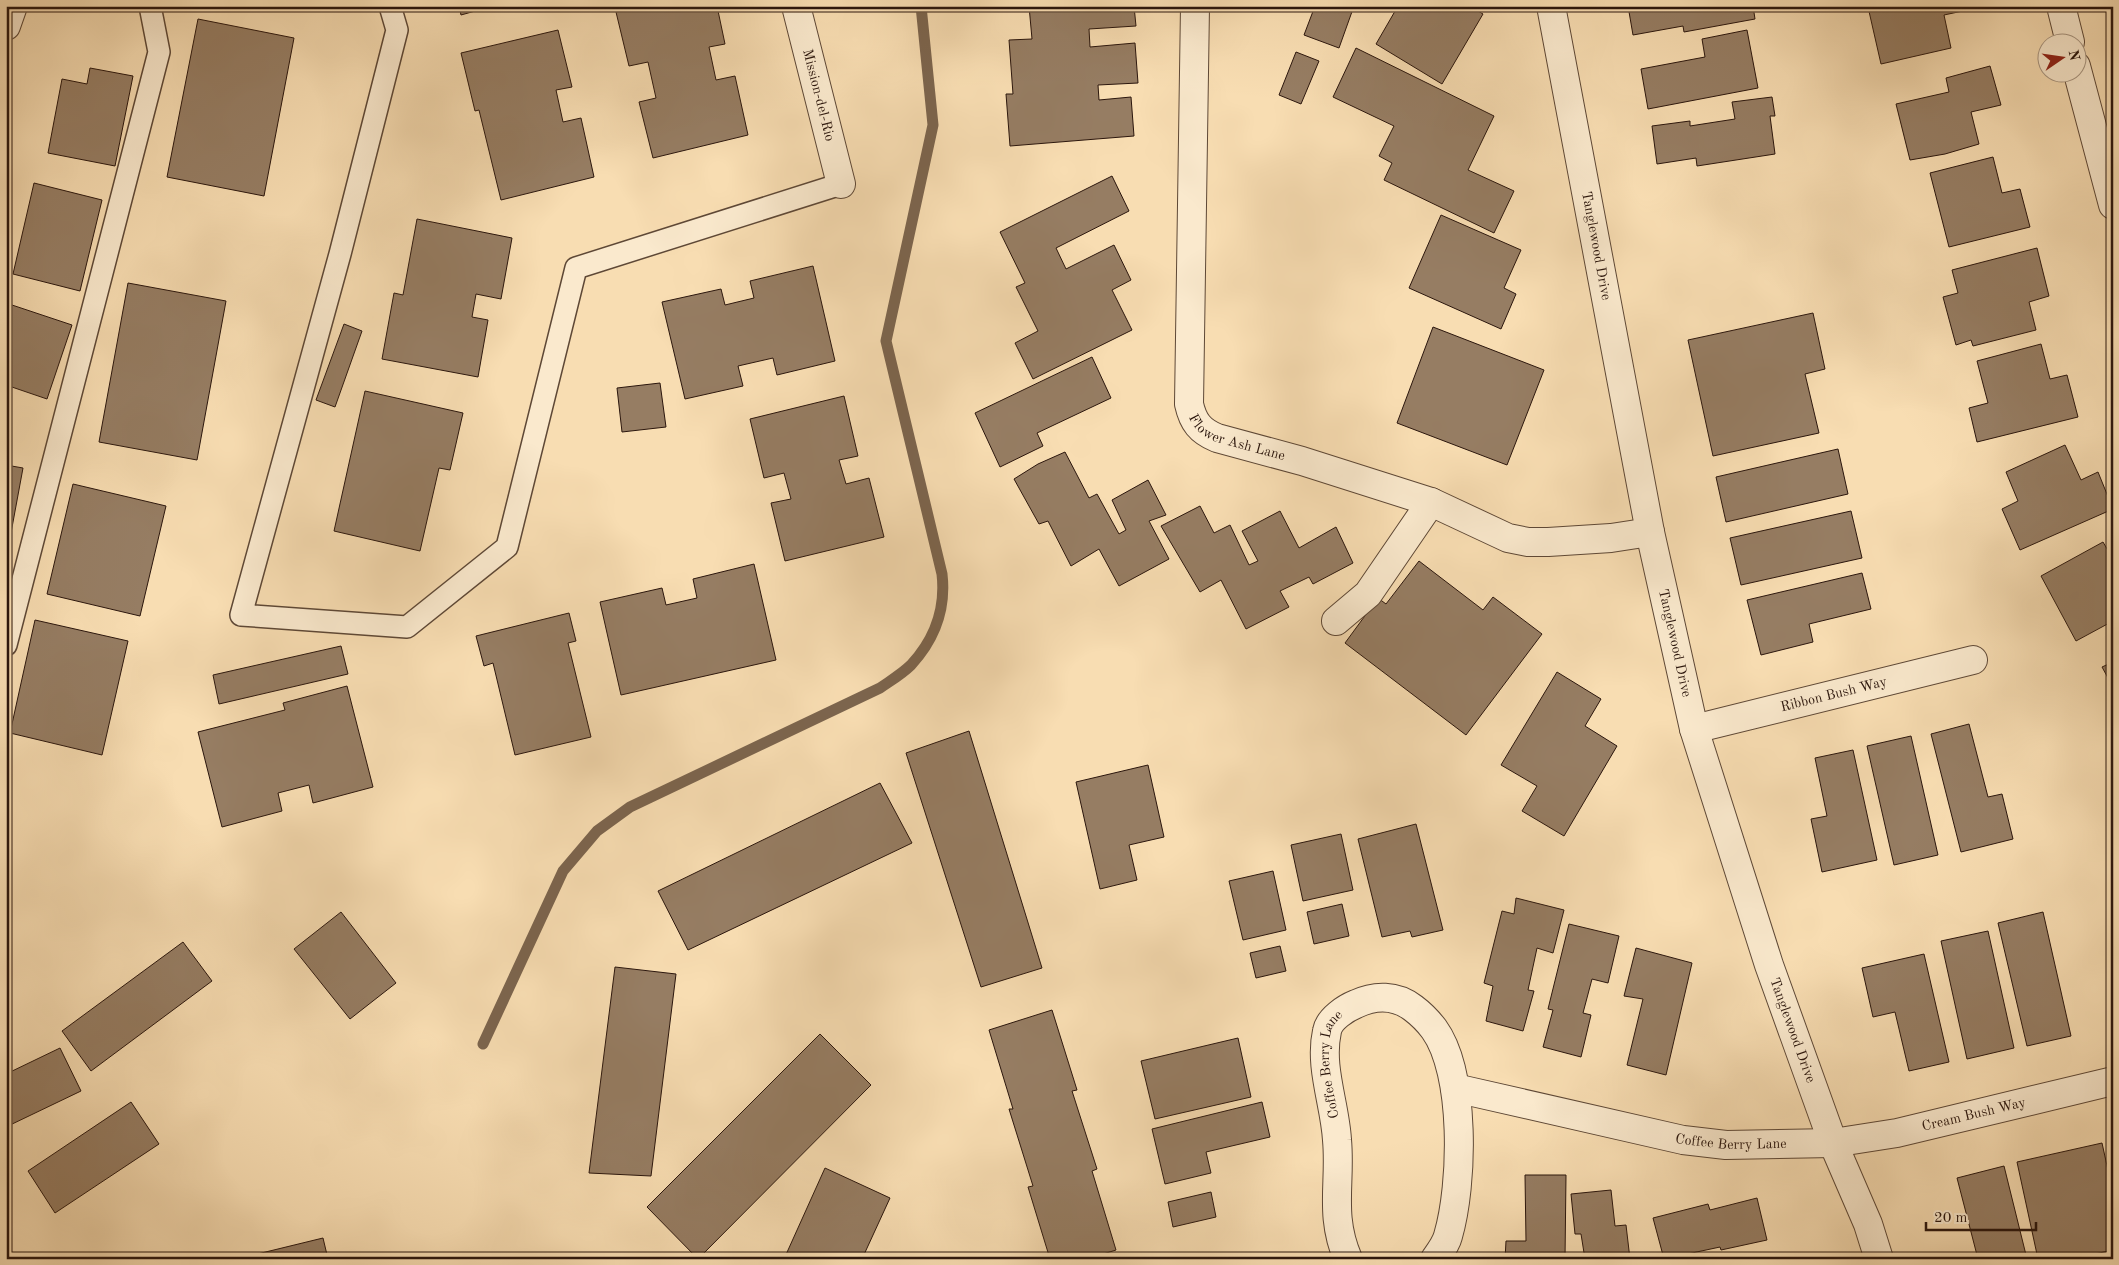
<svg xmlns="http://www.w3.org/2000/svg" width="2119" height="1265" font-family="'Old Standard TT',serif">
<rect width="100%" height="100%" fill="#f8ddb2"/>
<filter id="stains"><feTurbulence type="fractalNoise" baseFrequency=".004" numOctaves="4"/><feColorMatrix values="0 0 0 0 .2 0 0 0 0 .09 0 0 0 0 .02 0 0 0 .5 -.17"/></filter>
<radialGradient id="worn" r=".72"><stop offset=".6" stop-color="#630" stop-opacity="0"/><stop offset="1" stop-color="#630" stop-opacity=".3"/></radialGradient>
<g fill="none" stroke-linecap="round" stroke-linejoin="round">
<path stroke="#7c654e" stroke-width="11" d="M483,1044L563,871L597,831L630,807L880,688C890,681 902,674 911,665C935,639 946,609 942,574L886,341L933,125L921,6"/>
</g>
<path fill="#967d63" stroke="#2b160d" d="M459,6H493L461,15Z
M640,6H717L725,44L709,47L716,80L735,76L748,135L653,158L639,102L656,98L648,62L629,66L616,12Z
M1029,6H1134L1136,26L1089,29L1090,47L1135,43L1138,83L1098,85L1099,100L1131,97L1134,136L1010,146L1006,94H1013L1009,40L1032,39Z
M1315,6H1354L1339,48L1304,35Z
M1398,6L1419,8L1420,6H1470L1483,14L1442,84L1376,44Z
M1628,6H1753L1755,19L1684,32L1683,26L1633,35Z
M1972,6V9L1944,15L1951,48L1881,64L1868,7Z
M198,19L294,38L264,196L167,177Z
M558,30L572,87L556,90L563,122L581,118L594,177L501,200L479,110L475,111L461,53Z
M1747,30L1758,88L1648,109L1641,69L1705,57L1702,39Z
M1356,48L1494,116L1468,170L1514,191L1494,233L1384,180L1392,163L1379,156L1394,126L1333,97Z
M1296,52L1319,61L1301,104L1279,95Z
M1990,66L2001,105L1971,112L1979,144L1945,154L1910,160L1896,104L1949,92L1946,78Z
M90,68L133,76L115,166L48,153L62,79L87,84Z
M1772,97L1775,116H1770L1775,154L1697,166L1696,158L1657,164L1652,126L1690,121V126L1735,119L1732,102Z
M1993,157L2002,193L2020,189L2030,227L1949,247L1930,173Z
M1112,176L1129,211L1056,248L1066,269L1114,245L1131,280L1112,290L1132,330L1033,379L1015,343L1038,331L1016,287L1025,283L1000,232Z
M34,183L102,200L80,291L13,274Z
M1441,215L1521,250L1504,288L1516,294L1501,329L1409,288Z
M417,219L512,238L501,299L476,294L472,317L488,320L478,377L382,359L394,293L403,295Z
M2037,248L2049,296L2029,302L2036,330L1973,346L1971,340L1956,345L1943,297L1958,293L1952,270Z
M813,266L835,361L777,375L773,358L738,366L743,386L685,399L662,302L721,289L725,305L754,298L750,281Z
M128,283L226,301L197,460L99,442Z
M6,303L72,325L47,399L6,385Z
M1813,313L1825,369L1805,374L1819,433L1713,456L1688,340Z
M344,324L362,331L335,407L316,400Z
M1433,327L1544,370L1507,465L1397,423Z
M2041,344L2050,379L2067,375L2078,417L1977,442L1969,408L1988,403L1977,361Z
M1092,357L1111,398L1037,433L1043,446L1000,467L975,413Z
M660,383L666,427L622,432L617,388Z
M365,391L463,413L450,470L439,468L420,551L334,531Z
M844,396L858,456L839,460L846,484L869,478L884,537L785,561L771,503L791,499L784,473L764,478L750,419Z
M2065,445L2081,480L2098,472L2113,509L2020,550L2002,509L2018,501L2006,472Z
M1838,449L1848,494L1726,522L1716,477Z
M1065,452L1089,498L1097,494L1119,534L1126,530L1112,500L1148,480L1166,515L1149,521L1169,559L1119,586L1099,549L1071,566L1048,521L1039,524L1014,479L1038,464Z
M6,465L23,468L6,560Z
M73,484L166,506L140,616L47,594Z
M1200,506L1214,533L1230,525L1249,565L1258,561L1242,531L1280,511L1299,548L1336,527L1353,563L1313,584L1309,577L1280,591L1289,607L1246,629L1221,580L1200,592L1161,526Z
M1851,511L1862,558L1741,585L1730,538Z
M2103,542L2113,559V621L2076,641L2041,576Z
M1419,561L1483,610L1493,597L1542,634L1466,735L1345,643L1378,598L1386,604Z
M754,564L776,660L621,695L600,602L662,588L666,605L697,598L693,579Z
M1862,573L1871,609L1809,624L1813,642L1761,655L1747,600Z
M569,613L576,641L568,643L591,737L515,755L493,663L484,666L476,636Z
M35,620L128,641L102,755L10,733Z
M341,646L348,674L219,704L213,675Z
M2113,662V687L2102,667Z
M1557,672L1601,699L1585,726L1617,746L1564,836L1522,811L1537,786L1501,765Z
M347,686L373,787L313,803L309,785L278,793L282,811L222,827L198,732L285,710L283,703Z
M1969,724L1988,797L2002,794L2013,839L1961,852L1931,734Z
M969,731L1042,968L981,987L906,753Z
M1911,736L1938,855L1894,865L1867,746Z
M1853,750L1877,860L1822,872L1811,819L1827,816L1815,758Z
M1148,765L1164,837L1129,845L1137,880L1100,889L1076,782Z
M880,783L912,843L688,950L658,891Z
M1416,824L1443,930L1412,937L1410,931L1382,937L1358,839Z
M1341,834L1353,890L1303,901L1291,845Z
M1273,871L1286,930L1243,940L1229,881Z
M1516,898L1564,910L1553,953L1537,948L1528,990L1534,991L1523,1031L1486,1021L1493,986L1484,983L1502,911L1514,914Z
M1342,904L1349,936L1314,944L1307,912Z
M341,912L396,983L350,1019L294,949Z
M2043,912L2071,1036L2027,1046L1998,923Z
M1569,924L1619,936L1608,983L1592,979L1583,1013L1591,1015L1581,1057L1543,1047L1553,1010L1548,1009Z
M1988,931L2014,1048L1967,1059L1941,941Z
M183,942L212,981L91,1071L62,1031Z
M1280,946L1286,971L1256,978L1250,953Z
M1636,948L1692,963L1666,1075L1627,1065L1643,999L1624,996Z
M1924,954L1949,1062L1909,1071L1895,1012L1873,1017L1862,968Z
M615,967L676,974L651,1176L589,1173Z
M1052,1010L1077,1090L1072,1091L1097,1169L1092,1171L1116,1250L1087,1259H1050L1028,1187L1033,1186L1009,1109H1013L989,1030Z
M820,1034L871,1085L698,1259L647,1207Z
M1238,1038L1251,1097L1155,1119L1141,1061Z
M60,1048L81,1091L8,1126L6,1074Z
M131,1102L159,1144L55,1213L28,1171Z
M1262,1102L1270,1137L1206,1152L1211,1173L1165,1184L1152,1129Z
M2102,1143L2113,1193V1250L2072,1259H2038L2017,1162Z
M2004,1166L2027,1259H1978L1957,1178Z
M825,1168L890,1198L862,1259H784Z
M1525,1175H1566L1565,1259H1505L1506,1241H1526Z
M1611,1190L1615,1226L1626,1225L1630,1259H1585L1581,1234H1575L1571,1194Z
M1211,1192L1216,1217L1173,1227L1168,1202Z
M1757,1198L1767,1240L1721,1250L1720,1247L1664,1259L1653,1218L1708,1204L1710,1210Z
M323,1238L328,1259H237Z"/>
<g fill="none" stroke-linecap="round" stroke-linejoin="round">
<defs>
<path id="lane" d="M390,6L397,30L340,254L241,615L407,627L507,547L576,268L841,184
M6,645L159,52L150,6"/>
<g id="street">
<path id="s1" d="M796,6L841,184"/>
<path id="s2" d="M1195,6L1189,404C1193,422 1200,431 1217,438L1302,461L1431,502L1508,538L1528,542H1548L1611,538L1650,532"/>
<path id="s3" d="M1551,6L1650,532L1694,729L1769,965L1833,1143L1868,1224L1879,1259"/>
<path d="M2061,6L2070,42"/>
<path d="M6,26L13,6"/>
<path d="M2076,66L2113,205"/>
<path d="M1336,621L1368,594L1431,502"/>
<path id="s4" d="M1694,729L1973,660"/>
<path id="s5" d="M1455,1088L1683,1140L1726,1145L1833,1143L1897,1133L2113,1081"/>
<path id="s6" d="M1348,1259C1329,1215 1341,1183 1337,1140C1335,1104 1319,1067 1327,1031C1329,1019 1346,1008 1356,1004C1375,995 1396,995 1413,1008C1421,1014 1428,1021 1434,1029C1466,1073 1463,1185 1448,1236C1446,1244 1440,1252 1435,1259"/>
</g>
</defs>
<use href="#lane" stroke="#5e4836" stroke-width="24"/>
<use href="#street" stroke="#5e4836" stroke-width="30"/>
<use href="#lane" stroke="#fae9cd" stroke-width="21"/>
<use href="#street" stroke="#fae9cd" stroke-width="28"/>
</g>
<g text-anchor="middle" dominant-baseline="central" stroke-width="4" stroke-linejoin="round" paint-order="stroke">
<g font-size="14" fill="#2b160d" stroke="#fae9cd">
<text stroke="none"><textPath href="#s1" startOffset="92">Mission-del-Rio</textPath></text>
<text stroke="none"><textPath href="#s3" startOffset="244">Tanglewood Drive</textPath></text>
<text stroke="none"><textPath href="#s2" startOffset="462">Flower Ash Lane</textPath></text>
<text stroke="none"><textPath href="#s3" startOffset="649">Tanglewood Drive</textPath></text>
<text stroke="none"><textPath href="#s4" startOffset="144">Ribbon Bush Way</textPath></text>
<text stroke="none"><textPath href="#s3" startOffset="1054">Tanglewood Drive</textPath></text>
<text stroke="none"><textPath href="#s6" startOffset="198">Coffee Berry Lane</textPath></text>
<text stroke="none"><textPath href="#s5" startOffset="528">Cream Bush Way</textPath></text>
<text stroke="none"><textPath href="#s5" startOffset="282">Coffee Berry Lane</textPath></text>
</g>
</g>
<rect width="2119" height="1265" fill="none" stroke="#f8ddb2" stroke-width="25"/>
<rect x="8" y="8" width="2104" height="1250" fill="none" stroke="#2b160d" stroke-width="2.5"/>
<rect x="12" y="12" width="2094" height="1240" fill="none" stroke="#2b160d"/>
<g transform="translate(2062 58) rotate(77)"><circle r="24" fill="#fae9cd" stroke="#a79580"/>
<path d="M0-4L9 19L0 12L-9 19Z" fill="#8f2418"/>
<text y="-8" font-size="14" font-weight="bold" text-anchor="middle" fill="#2b160d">N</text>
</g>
<path d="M1926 1222v8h110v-8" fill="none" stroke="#2b160d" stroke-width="2.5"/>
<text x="1934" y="1222" font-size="15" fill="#2b160d" stroke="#fae9cd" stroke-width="4" paint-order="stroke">20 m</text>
<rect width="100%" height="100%" filter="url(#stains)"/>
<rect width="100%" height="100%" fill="url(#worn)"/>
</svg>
